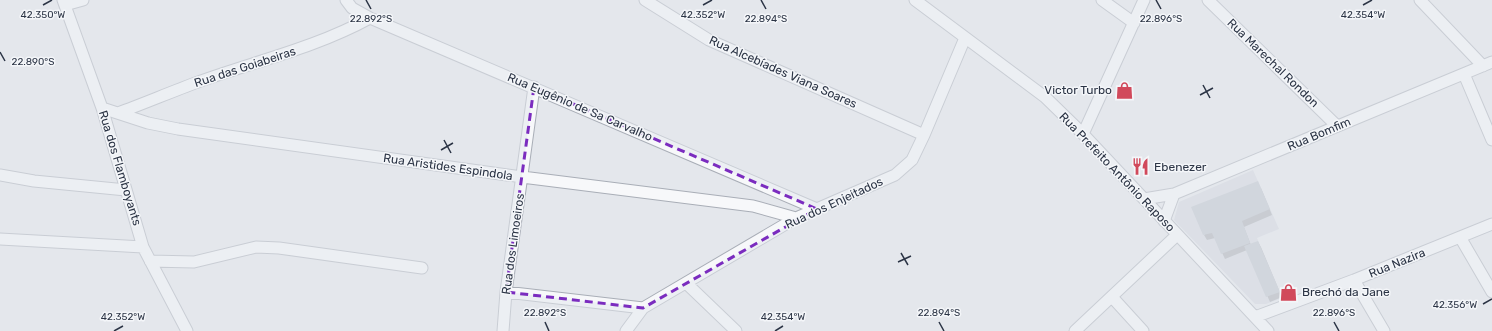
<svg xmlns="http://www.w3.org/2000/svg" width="1492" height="331" font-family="Rubik,sans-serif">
<rect width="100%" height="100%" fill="#e4e7ec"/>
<path fill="#d2d6de" d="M1253,170L1279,229L1257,238L1282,298L1266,304H1255L1174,220L1179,202Z"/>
<path fill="#0003" d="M1261,188L1272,215L1244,227L1251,245L1258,242L1261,247L1282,297L1270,302L1247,250L1225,259L1215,238L1207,240L1204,235Z"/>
<path fill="#bbc0ca" d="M1258,181L1270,209L1242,221L1250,243L1221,254L1212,233L1203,235L1191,207Z
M1258,241L1280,292L1266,297L1244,246Z"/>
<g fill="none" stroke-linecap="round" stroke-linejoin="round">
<defs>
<path id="minor" d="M63,0L102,108L143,247L187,331
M346,0L352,8L370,18L817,209
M645,0L709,40L924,135
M915,0L1045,97L1083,134L1268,331
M1102,0L1134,23
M1208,0L1337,126
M1420,0L1483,66
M65,5L83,0
M1464,74L1492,140
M102,108L148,123L178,129L522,177L753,206L796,218
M118,113C145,103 171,92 198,82C256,61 315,48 370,18
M1083,134L1144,0
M0,175L34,181L126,190
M1144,199L1174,194L1492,62
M1164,221L1174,194
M1460,237L1492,292
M0,239L143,247
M150,261L194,262L256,247L279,248L422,268
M1354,280L1384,331
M686,283L736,331
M506,292L643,308
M1112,297L1143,331
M1255,317L1354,280L1492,224
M503,331L506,292L534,87
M626,331L643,308L796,218L895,175L912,160L924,135L965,38
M1075,331L1177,235"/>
</defs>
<use href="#minor" stroke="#a9aeb7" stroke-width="13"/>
<use href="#minor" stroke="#f7f8fa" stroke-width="11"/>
</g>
<path d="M0 0H1492V331H0ZM534,87L817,209L643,308L506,292Z" fill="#e4e7ec" fill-opacity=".55" fill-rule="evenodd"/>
<path fill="none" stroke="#7b2cbf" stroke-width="3" stroke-dasharray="8 5" stroke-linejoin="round" d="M534,87L817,209L643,308L506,292Z"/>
<path fill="none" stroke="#2b3445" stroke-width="1.5" d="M366,0L371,9M761,0L766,9M1156,0L1161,9M43,5L52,0M703,5L712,0M1363,5L1372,0M0,52L5,61M1203,85L1210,98M1200,95L1213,88M444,140L451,153M441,150L453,143M901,253L908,265M898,262L911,256M1483,304L1492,299M545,322L549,331M939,322L944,331M1334,322L1339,331M114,331L123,326M775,331L783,326"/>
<defs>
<symbol id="shop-bare" viewBox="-9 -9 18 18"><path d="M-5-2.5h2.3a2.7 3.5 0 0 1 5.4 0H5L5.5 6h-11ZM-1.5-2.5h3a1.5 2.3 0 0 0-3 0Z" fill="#d1495b" stroke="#f4f6f9" stroke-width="2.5" paint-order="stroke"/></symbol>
<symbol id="restaurant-bare" viewBox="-9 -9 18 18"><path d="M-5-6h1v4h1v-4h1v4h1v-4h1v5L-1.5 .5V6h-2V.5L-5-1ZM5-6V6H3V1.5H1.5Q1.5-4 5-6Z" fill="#d1495b" stroke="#f4f6f9" stroke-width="2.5" paint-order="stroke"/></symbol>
</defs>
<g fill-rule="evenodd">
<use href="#shop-bare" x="1112" y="78" width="25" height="25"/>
<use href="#restaurant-bare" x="1128" y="154" width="25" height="25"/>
<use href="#shop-bare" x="1276" y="280" width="25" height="25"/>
</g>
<g text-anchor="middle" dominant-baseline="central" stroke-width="3" stroke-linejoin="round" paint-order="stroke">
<g font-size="12" fill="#2b3445" stroke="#f4f6f9">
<text transform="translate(1273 63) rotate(44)">Rua Marechal Rondon</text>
<text transform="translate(245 67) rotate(-18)">Rua das Goiabeiras</text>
<text transform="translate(783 72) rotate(24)">Rua Alcebíades Viana Soares</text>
<text transform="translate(580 107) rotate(23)">Rua Eugênio de Sa Carvalho</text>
<text transform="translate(1319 134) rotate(-23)">Rua Bomfim</text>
<text transform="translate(448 167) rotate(8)">Rua Aristides Espindola</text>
<text transform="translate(120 168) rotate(73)">Rua dos Flamboyants</text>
<text transform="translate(1117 172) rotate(46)">Rua Prefeito Antônio Raposo</text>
<text transform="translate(834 203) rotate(-25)">Rua dos Enjeitados</text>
<text transform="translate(513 244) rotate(-82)">Rua dos Limoeiros</text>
<text transform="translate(1397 263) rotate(-22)">Rua Nazira</text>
</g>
<g font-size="12" fill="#2b3445" stroke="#f4f6f9" text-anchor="start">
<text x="1112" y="90" text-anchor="end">Victor Turbo</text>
<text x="1154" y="167">Ebenezer</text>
<text x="1302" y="292">Brechó da Jane</text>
</g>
</g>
<g font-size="10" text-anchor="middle" fill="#2b3445" stroke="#f4f6f9" stroke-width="3" stroke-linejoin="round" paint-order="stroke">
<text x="43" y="18">42.350°W</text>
<text x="703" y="18">42.352°W</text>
<text x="1363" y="18">42.354°W</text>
<text x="371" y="22">22.892°S</text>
<text x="766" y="22">22.894°S</text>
<text x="1161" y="22">22.896°S</text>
<text x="33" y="65">22.890°S</text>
<text x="1455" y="308">42.356°W</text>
<text x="545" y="316">22.892°S</text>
<text x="939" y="316">22.894°S</text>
<text x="1334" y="316">22.896°S</text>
<text x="123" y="320">42.352°W</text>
<text x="783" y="320">42.354°W</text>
</g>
</svg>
